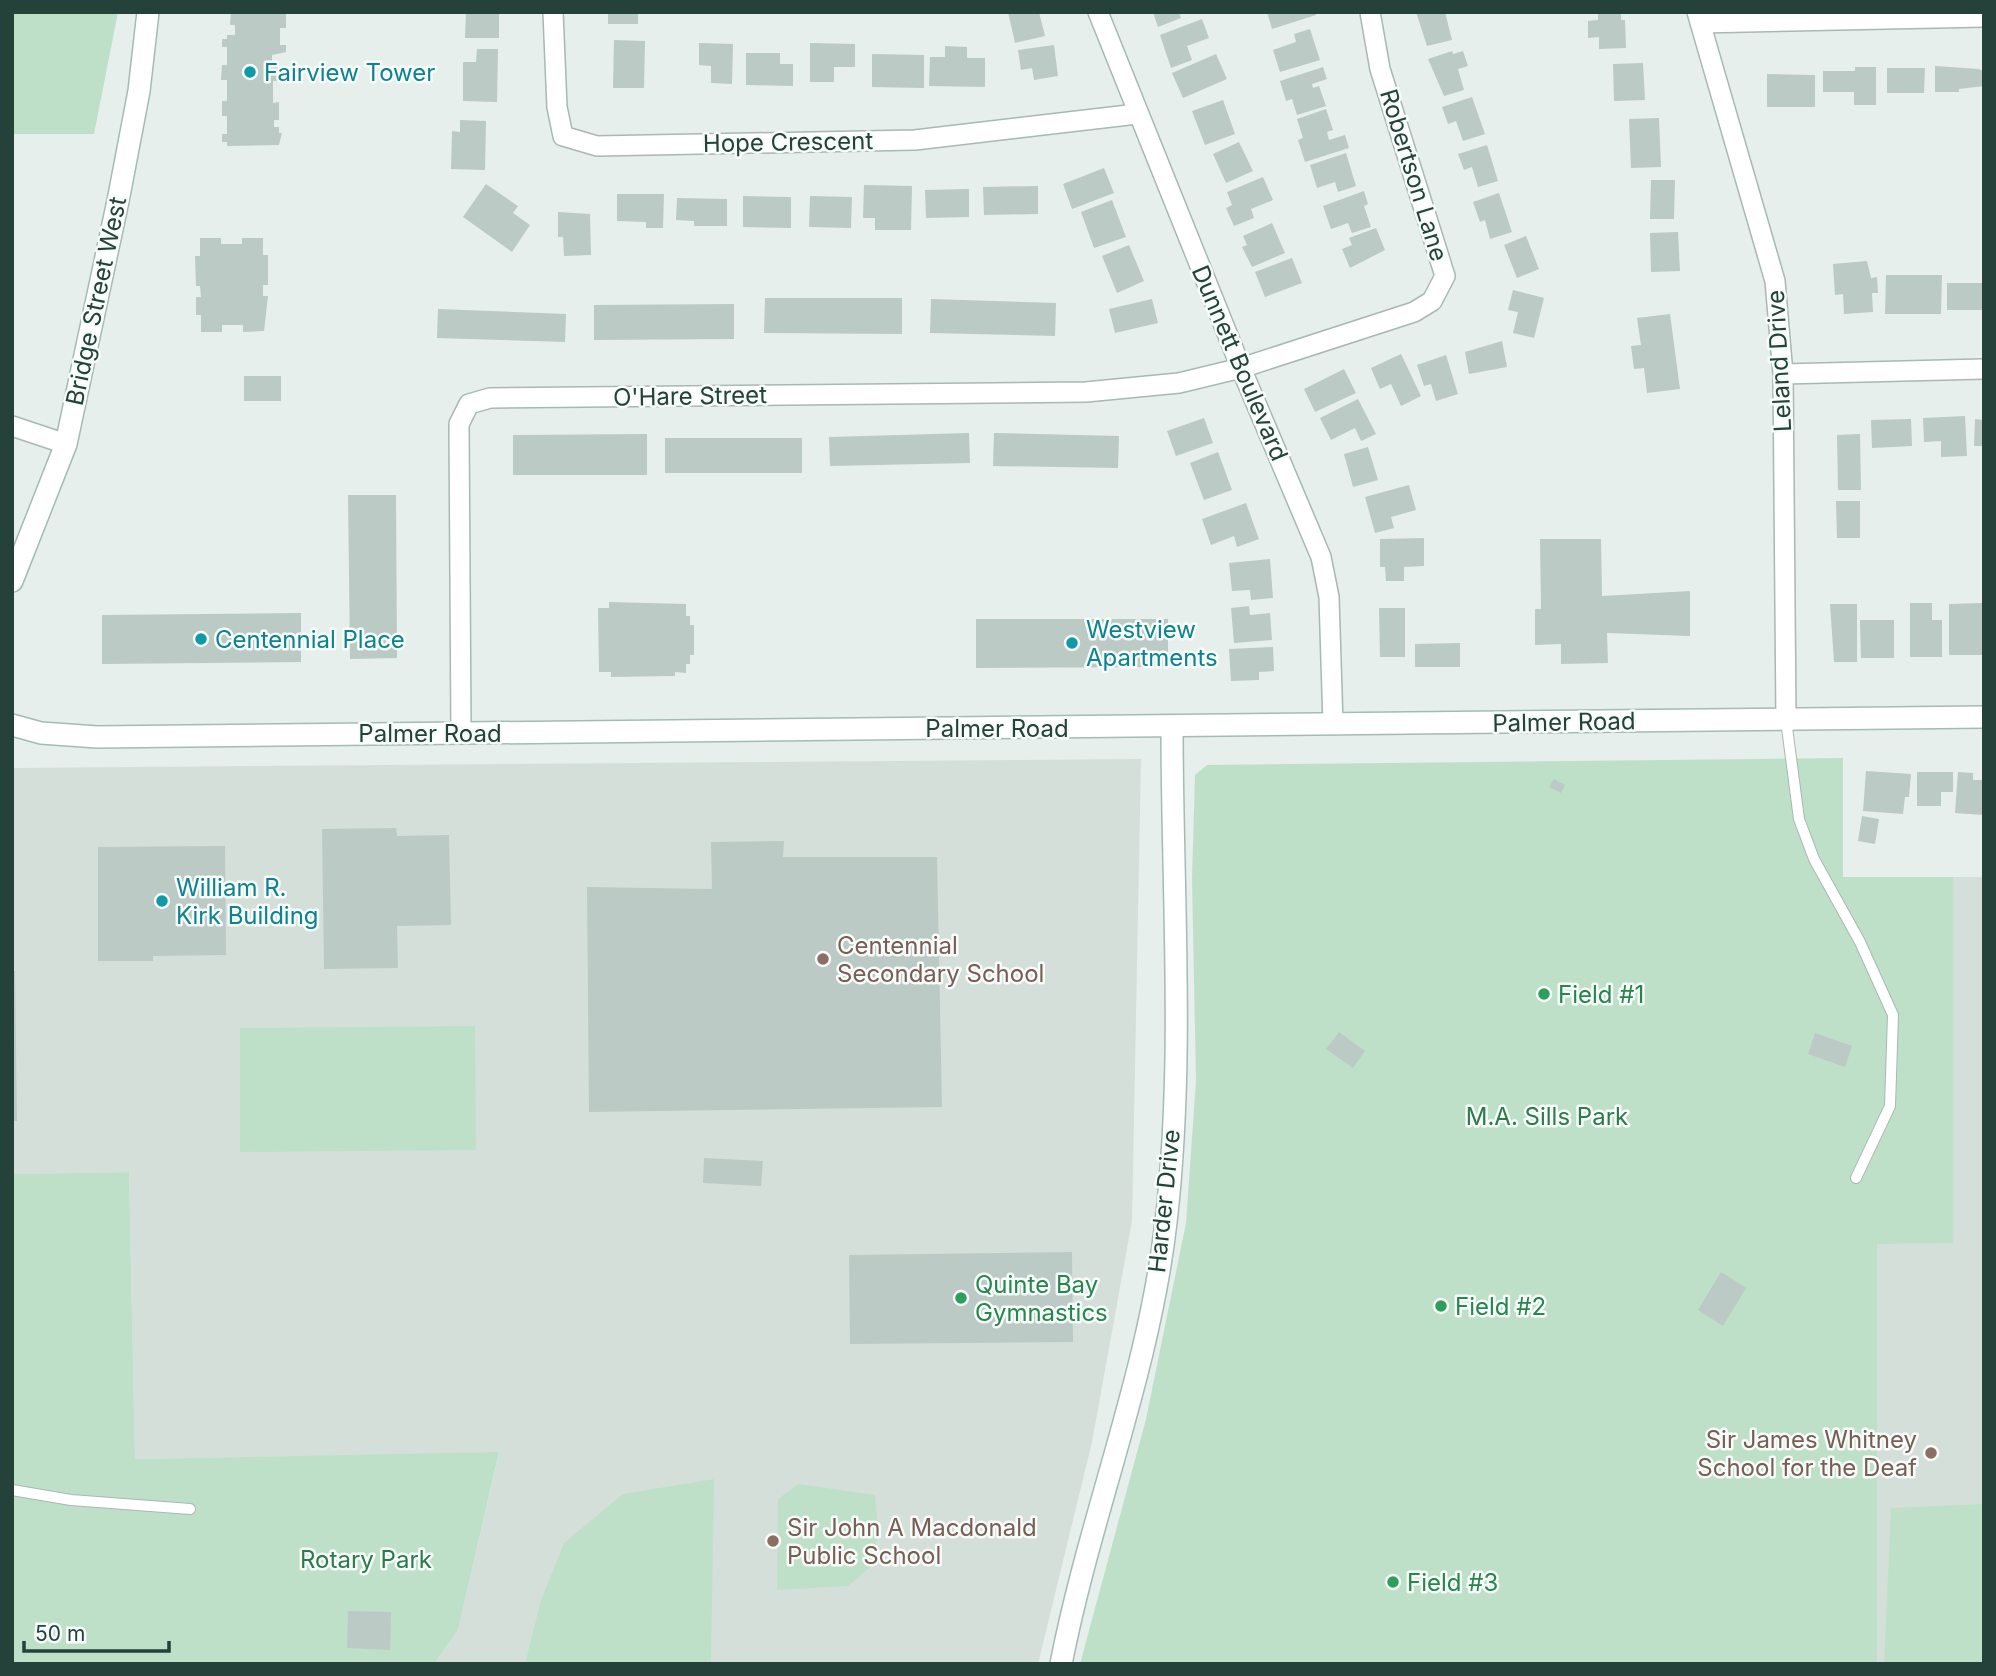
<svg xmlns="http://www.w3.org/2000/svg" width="1996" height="1676" font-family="Inter,sans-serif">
<rect width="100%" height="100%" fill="#e6efeb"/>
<path fill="#d4dfda" d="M1141,759L1132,1221L1092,1442L1038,1664H437L435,1662L458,1630L499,1453L135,1459L129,1172L12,1174V768Z
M1953,877H1984V1664H1877V1243H1953Z"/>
<path fill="#bfe0c8" d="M12,12H118L94,134H12Z
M1843,758V877H1953V1243L1877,1244V1664H1080L1146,1419L1186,1223L1196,1081L1192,879L1195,775L1207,765Z
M475,1026L476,1150L240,1152V1028Z
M129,1172L135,1459L499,1452L458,1630L436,1661L437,1664H12V1174Z
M714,1479L711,1664H525L541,1600L564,1543L623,1494Z
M798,1484L875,1495L878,1530L873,1565L848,1586L777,1590L778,1499Z
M1984,1504V1664H1884L1891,1508Z"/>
<path fill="#bbcac4" d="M231,12H286V28H280V45H286V52L272,55V65H278L279,81H273V103L279,102V120H274V127H279V133H282L279,145L227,146V142H222V134H227V116H222V101H227V80H221L222,65H227V47H222V39H227V35H235V25H230Z
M466,12H499V38H465Z
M608,12H638V24H608Z
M1008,12H1039L1045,36L1015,43Z
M1153,12H1179L1181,18L1158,27Z
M1267,12H1315L1316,15L1272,29Z
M1416,12H1445L1452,40L1427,46Z
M1598,12H1621V20H1625L1626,48L1599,49V37L1588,38V21L1598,20Z
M1202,19L1209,38L1187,46L1192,60L1171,68L1160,35Z
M1310,29L1320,60L1280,72L1273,50L1296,42L1294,34Z
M614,40L645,41L644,88H613Z
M699,43L733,44L732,84L711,83V66L699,65Z
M810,43L855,44V67H834V82H810Z
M1054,45L1058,76L1034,80L1032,68L1021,70L1018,50Z
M945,46L967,47V58H985V87L929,86L930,57H945Z
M477,49H498L497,102L463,101V62H476Z
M1452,51L1453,54L1463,51L1468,66L1458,69L1464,90L1444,96L1428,59Z
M746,53H780V64H793V86L746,85Z
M872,54L924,55V88L872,87Z
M1216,54L1227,79L1183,98L1172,73Z
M1643,63L1645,100L1614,101L1613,64Z
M1935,66L1979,69L1984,72V86L1959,89V92H1935Z
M1323,67L1327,79L1312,84L1313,88L1319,86L1326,106L1297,115L1292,99L1286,101L1280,81Z
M1855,67H1876V105H1854V92H1823V71H1855Z
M1887,68H1925L1924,93H1887Z
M1767,74L1815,75V107H1767Z
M1472,97L1485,134L1463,141L1456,121L1448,124L1442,107Z
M1223,100L1235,134L1205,145L1192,111Z
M1326,109L1333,130L1327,132L1329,140L1345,135L1349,148L1305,162L1298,140L1303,138L1297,119Z
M1659,118L1661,167L1631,168L1629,119Z
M460,120L486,121L485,170L451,169L452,131L460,132Z
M1239,142L1253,171L1226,183L1213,154Z
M1487,145L1498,181L1478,187L1472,167L1464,170L1458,154Z
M1346,153L1356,186L1338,192L1335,182L1317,188L1310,165Z
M1104,168L1114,193L1072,209L1063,184Z
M1263,177L1273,200L1251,209L1254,218L1234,226L1226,208L1232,205L1227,192Z
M1651,180H1675L1674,219H1650Z
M486,184L518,206L513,213L530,225L512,252L463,217Z
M864,185L912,186L911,230H875V218H863Z
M1038,186V214L984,215L983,187Z
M969,189V217L926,218L925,190Z
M1364,191L1368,204L1364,206L1371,227L1352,233L1348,223L1331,229L1323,206Z
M1499,193L1512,232L1490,239L1485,220L1480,222L1473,202Z
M617,194H664L663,228H646V222L617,221Z
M743,196L791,197V228L743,227Z
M810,196L852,197L851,228L809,227Z
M677,198L727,199V226H694V221L676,220Z
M1112,200L1126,237L1094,248L1081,212Z
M558,212L590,214L591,255L564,256L563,237H558Z
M1272,223L1285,253L1252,267L1242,247L1247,245L1243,236Z
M1376,228L1385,250L1350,268L1342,249L1352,245L1349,238Z
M1678,232L1680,271L1651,272L1650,233Z
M1526,236L1539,269L1517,278L1504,245Z
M200,238H221V244H242V238H263V255H268V285H263V296H268L264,331L243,332V325H222V332H201V315H196V297H201L200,286H196L195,256H200Z
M1129,245L1144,281L1117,293L1102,256Z
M1292,258L1302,283L1265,297L1255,272Z
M1867,261L1871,278L1877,277L1878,293H1872L1873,312L1844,314L1843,294L1835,295L1833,264Z
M1886,275H1942L1941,314H1885Z
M1947,283H1984V310H1947Z
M1513,290L1544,298L1534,338L1513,333L1518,312L1508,310Z
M765,298H902V334L764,333Z
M931,299L1056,303L1055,336L930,333Z
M1152,299L1158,323L1115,333L1109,309Z
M734,304V339L594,340V305Z
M438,309L566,314L565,342L437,338Z
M1670,314L1680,389L1647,393L1644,368L1634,369L1631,346L1641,345L1637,318Z
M1502,341L1507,367L1469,374L1465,352Z
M1401,354L1421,396L1401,406L1391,384L1380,389L1371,368Z
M1446,355L1458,394L1436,401L1431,384L1424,386L1417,365Z
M1344,369L1356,393L1315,412L1304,389Z
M244,376H281V401H244Z
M1358,399L1376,434L1361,441L1355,428L1331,440L1320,418Z
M1965,416L1967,456L1941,457V441L1924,442L1923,418Z
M1204,418L1213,443L1176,456L1167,431Z
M1911,419L1912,446L1872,448L1871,420Z
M1975,419L1984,420V446H1974Z
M969,433L970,463L830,466L829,437Z
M994,433L1119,436L1118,468L993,466Z
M647,434V475H513V435Z
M1860,434L1861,490H1838L1837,435Z
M665,438H802V473H665Z
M1368,447L1378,480L1353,487L1344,454Z
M1218,452L1232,490L1204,500L1190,463Z
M1409,485L1416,510L1391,517L1394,528L1375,533L1365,497Z
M348,495H396L397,658L350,659Z
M1836,501H1860V538H1837Z
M1246,503L1259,539L1237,547L1234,536L1211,545L1202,519Z
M1424,538V566L1404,567V581H1386L1385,567H1380V539Z
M1540,539H1601L1602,596L1690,591V636L1607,633L1608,663L1561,664V644L1535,645V609H1541Z
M1270,559L1273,598L1251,600L1250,590L1232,591L1229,563Z
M609,602L686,604V616H690V625H694V655H690V664H686V673L675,672V676L611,677V672H599L598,608H609Z
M1910,603H1932V620H1942V657H1910Z
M1983,603V655H1949V604Z
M1830,604H1857V662H1834Z
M1249,606L1250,615L1270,613L1272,640L1234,643L1231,608Z
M1379,608H1405V657H1380Z
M301,613V662L102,664V615Z
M976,619H1168V667L976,668Z
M1860,620H1894V658H1861Z
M1460,643V667H1415V644Z
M1273,647L1274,671L1259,672V680L1231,681L1229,649Z
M1866,771L1911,774L1909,797H1905L1903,814L1863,811Z
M1917,772H1953V792H1941V806H1917Z
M1958,772L1973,773V780H1984V815L1955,813Z
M1554,779L1565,785L1561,793L1549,787Z
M1862,816L1879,819L1875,844L1858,841Z
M396,828L397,836L449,835L451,925L397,926L398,968L324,969L322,829Z
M784,841L783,857H937L942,1107L589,1112L587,887L712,889L711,842Z
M225,846L226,955L153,956V961H98V847Z
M12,971H15L17,1121H12Z
M1339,1032L1365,1051L1353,1068L1326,1049Z
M1815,1033L1852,1046L1845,1067L1808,1054Z
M704,1158L763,1161L761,1186L703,1183Z
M1072,1252L1073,1342L850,1344L849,1255Z
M1721,1272L1746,1288L1723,1326L1698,1310Z
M348,1611L391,1612L390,1650L347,1648Z"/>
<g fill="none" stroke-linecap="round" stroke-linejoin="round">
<defs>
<path id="lane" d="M1786,720L1799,819L1814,859L1860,942L1893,1015L1890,1106L1856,1178
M12,1490L71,1500L190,1509"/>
<path id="street" d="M553,12L557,107L563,136L597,146L915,140L1137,114
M1098,12L1241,368L1321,557L1329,597L1333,724
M1697,12L1775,281L1783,374L1786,720
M1700,23L1984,17
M1783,374L1984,369
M12,426L66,444
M461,733L459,424L469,404L490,398L1086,392L1179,383L1241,368L1414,312L1432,301L1445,276L1380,69L1370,12"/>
<path id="secondary" d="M12,581L66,444L118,201L139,91L148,12
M12,725L41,733L97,737L1984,717
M1061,1664C1090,1515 1149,1373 1166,1222C1185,1058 1172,891 1172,726"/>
</defs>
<use href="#lane" stroke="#a8b8b2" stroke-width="12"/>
<use href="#street" stroke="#a8b8b2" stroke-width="22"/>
<use href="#secondary" stroke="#a4bbb3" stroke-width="24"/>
<use href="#lane" stroke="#fff" stroke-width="10"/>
<use href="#street" stroke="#fff" stroke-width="19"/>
<use href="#secondary" stroke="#fff" stroke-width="21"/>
</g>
<g fill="#0f9aa8" stroke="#f7fbf9" stroke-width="2.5">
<circle cx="250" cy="72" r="7"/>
<circle cx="201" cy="639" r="7"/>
<circle cx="1072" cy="643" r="7"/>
<circle cx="162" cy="901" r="7"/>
</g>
<g fill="#8d6e63" stroke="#f7fbf9" stroke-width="2.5">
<circle cx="823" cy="959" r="7"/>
<circle cx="1931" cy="1453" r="7"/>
<circle cx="773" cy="1541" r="7"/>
</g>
<g fill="#2e9e5b" stroke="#f7fbf9" stroke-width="2.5">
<circle cx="1544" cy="994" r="7"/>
<circle cx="961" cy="1298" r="7"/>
<circle cx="1441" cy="1306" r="7"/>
<circle cx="1393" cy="1582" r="7"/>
</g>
<g text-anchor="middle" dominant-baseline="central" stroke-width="5" stroke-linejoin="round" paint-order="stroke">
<g font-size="24" fill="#0d838f" stroke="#f7fbf9" text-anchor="start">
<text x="264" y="72">Fairview Tower</text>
<text x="1086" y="629">Westview<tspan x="1086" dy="28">Apartments</tspan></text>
<text x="215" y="639">Centennial Place</text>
<text x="176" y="887">William R.<tspan x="176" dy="28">Kirk Building</tspan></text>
</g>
<g font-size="24" fill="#24423a" stroke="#f7fbf9">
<text transform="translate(788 142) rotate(-1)">Hope Crescent</text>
<text transform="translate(1414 175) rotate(73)">Robertson Lane</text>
<text transform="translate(96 301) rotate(-78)">Bridge Street West</text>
<text transform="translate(1779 361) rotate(-93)">Leland Drive</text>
<text transform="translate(1240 363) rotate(67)">Dunnett Boulevard</text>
<text transform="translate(690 396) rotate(-1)">O'Hare Street</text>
<text transform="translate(1564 722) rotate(-1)">Palmer Road</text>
<text x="997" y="728">Palmer Road</text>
<text x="430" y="733">Palmer Road</text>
<text transform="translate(1164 1201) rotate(-84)">Harder Drive</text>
</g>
<g font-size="24" fill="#785e54" stroke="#f7fbf9" text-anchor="start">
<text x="837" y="945">Centennial<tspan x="837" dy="28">Secondary School</tspan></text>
<text x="1917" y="1439" text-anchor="end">Sir James Whitney<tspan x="1917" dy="28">School for the Deaf</tspan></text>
<text x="787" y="1527">Sir John A Macdonald<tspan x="787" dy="28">Public School</tspan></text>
</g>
<g font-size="24" fill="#27864d" stroke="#f7fbf9" text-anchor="start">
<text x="1558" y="994">Field #1</text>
<text x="975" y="1284">Quinte Bay<tspan x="975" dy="28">Gymnastics</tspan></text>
<text x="1455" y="1306">Field #2</text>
<text x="1407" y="1582">Field #3</text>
</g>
<g font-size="24" fill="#2d7a4b" stroke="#f7fbf9">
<text x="1547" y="1116">M.A. Sills Park</text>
<text x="366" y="1559">Rotary Park</text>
</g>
</g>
<rect width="1996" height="1676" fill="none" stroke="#24423a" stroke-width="28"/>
<path d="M24 1641v10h145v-10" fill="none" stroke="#24423a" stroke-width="3.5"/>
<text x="35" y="1641" font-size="21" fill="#24423a" stroke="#f7fbf9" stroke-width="5" paint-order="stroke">50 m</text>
</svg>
